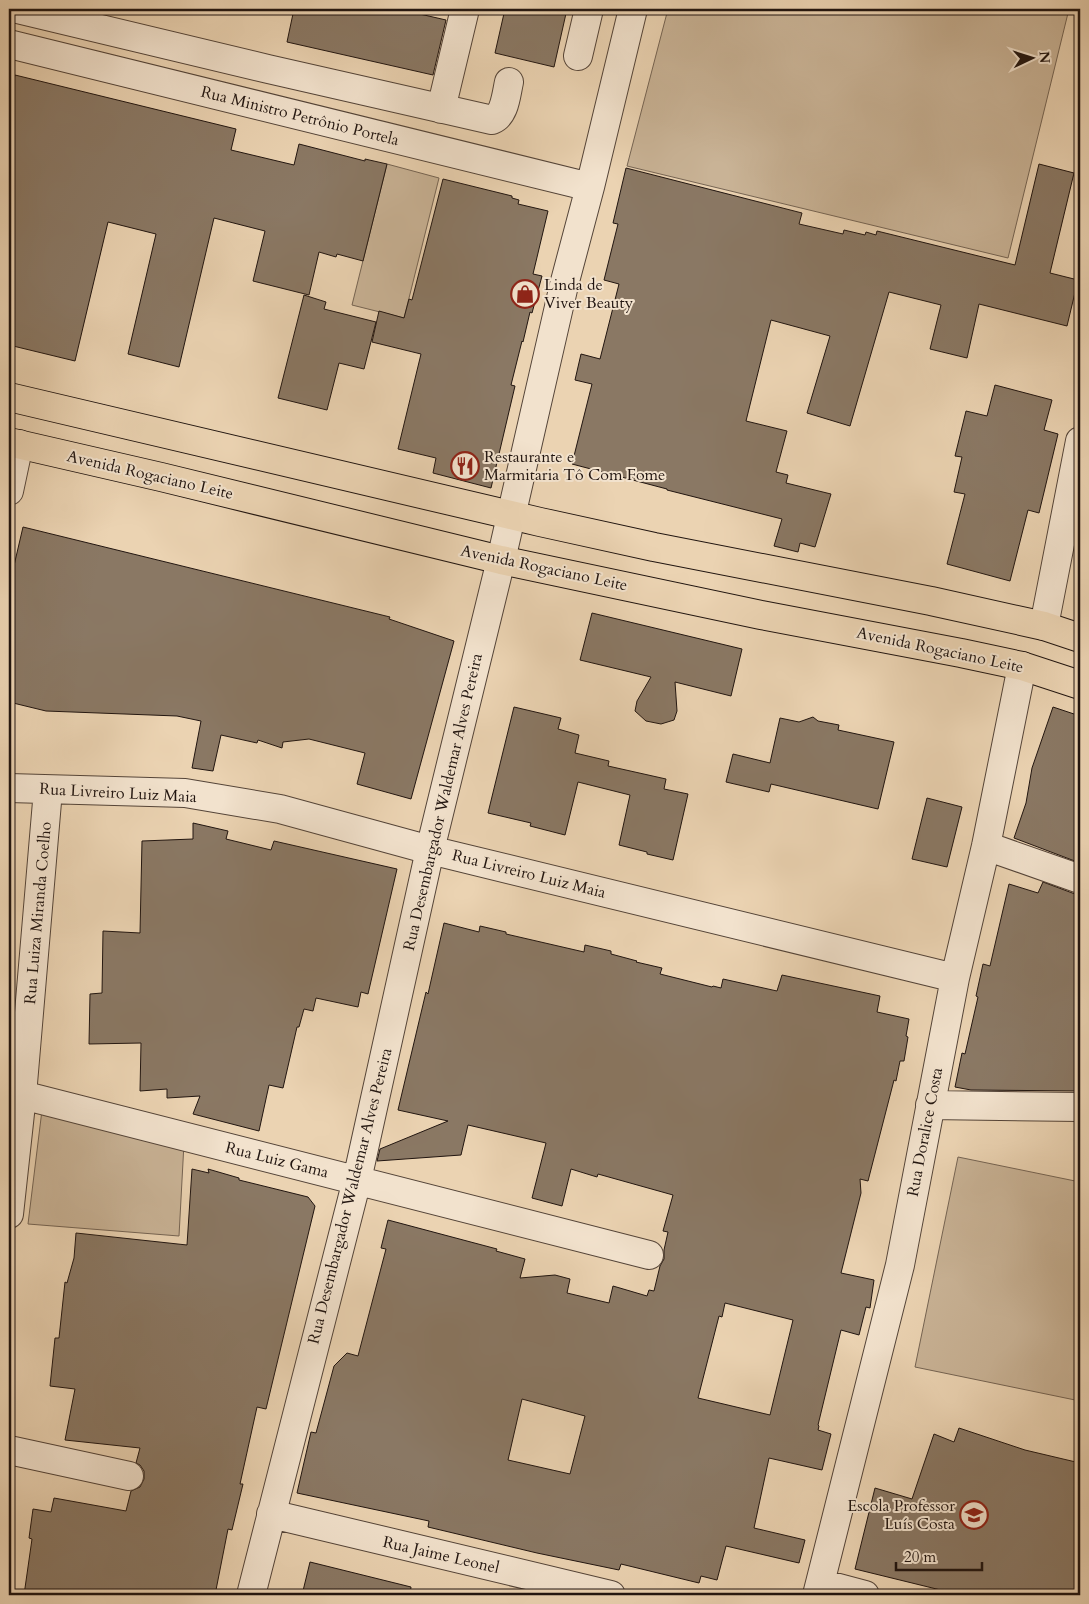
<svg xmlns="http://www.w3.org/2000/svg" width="1089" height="1604" font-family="Cardo,serif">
<rect width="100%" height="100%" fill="#ebd3b2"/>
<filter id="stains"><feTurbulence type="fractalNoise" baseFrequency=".004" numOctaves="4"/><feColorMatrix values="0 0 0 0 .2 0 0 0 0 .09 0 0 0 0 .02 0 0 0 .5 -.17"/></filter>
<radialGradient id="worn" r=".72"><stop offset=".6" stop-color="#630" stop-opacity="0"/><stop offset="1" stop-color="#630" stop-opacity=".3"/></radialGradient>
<path fill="#c9b396" stroke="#756453" d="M668,9H1069L1008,258L627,166Z
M387,164L439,178L404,318L352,305Z
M42,1110L184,1143L179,1236L28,1224Z
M958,1157L1080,1182V1401L915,1367Z"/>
<path fill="#8a7864" stroke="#211510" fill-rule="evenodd" d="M294,9H398L446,20L433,75L287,42Z
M505,9H567L554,67L495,53Z
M15,75L236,129L231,150L294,165L299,144L365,161V159L387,164L363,261L337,254L336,257L319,252L309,295L253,281L265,231L214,218L179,367L128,354L156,234L108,222L75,361L9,345V87L12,88Z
M1039,164L1074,173L1050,273L1078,280L1067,326L979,304L967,358L930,349L941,305L889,292L850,426L807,413L830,336L771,320L746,421L787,431L776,472L788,475L786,483L831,494L815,547L800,543L798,552L774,546L782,519L667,490V489L572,464L592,384L575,380L581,354L600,359L619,284L604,280L618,224L613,223L626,168L802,213L799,224L843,234L844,230L865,235L866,232L876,235L877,231L1015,265Z
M443,179L512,196V198L519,200L518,204L548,211L533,274L542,276L532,313L530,312L523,342L522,341L511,385L515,386L491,488L433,473L436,458L398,449L421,354L372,342L379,311L404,318L409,299L412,300Z
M304,295L326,302L324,309L376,322L364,369L339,363L327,410L278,398Z
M995,385L1052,400L1044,430L1058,434L1039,513L1028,510L1010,581L947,564L965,494L954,492L962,457L955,456L966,411L987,416Z
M23,527L390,617L389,619L454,641L411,799L357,784L365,753L309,739L283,742L282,748L258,740L257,743L221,735L213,771L192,768L201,721L177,716L46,711L9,702V587Z
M592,613L742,649L731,696L675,682L677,711L674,720L661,724L646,721L635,711L637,701L651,677L580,660Z
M514,707L561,718L558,729L579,735L575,753L609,761L608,766L666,779L664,789L688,794L673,860L647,854V852L619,845L630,795L578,782L565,835L530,826L531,823L488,813Z
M1053,707L1080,716V863L1014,838L1026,803L1032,768Z
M813,717L818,721L839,725L838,730L894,742L878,809L771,784L769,792L726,782L733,754L770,763L780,718L799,722Z
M927,798L962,807L947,867L912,859Z
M193,823L228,831L226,839L271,850L274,841L397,869L368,994L361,992L358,1007L316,998L313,1011L304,1009L299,1027H297L283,1088L269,1085L259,1131L193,1114L200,1096L167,1098V1089L140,1091L141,1043L89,1044L90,994L102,993L103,931L140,933L142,841L193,839Z
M1043,882L1075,894H1080V1091L971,1090L955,1087L962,1053L965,1054L978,997L976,996L983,964L990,966L1009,884L1038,893Z
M444,923L479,932L480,926L506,932V934L584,952L585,945L611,951V954L637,961L636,962L662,968L660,974L712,987L713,986L721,988L723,979L777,991L782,975L880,996L877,1012L909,1019L906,1036L908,1037L904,1061H900L896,1081L894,1080L868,1181L860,1179L861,1193L841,1273L874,1280L870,1308L866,1307L859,1335L841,1330L818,1425L819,1426L818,1430L831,1434L822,1470L769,1458L754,1528L805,1540L799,1563L726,1546L717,1580L701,1576L699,1583L621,1564L619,1570L537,1553L428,1527L429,1521L297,1493L311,1432L316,1433L334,1366L347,1353L358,1356L386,1249L381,1248L388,1220L497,1249L496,1251L525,1259L520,1278L555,1275L570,1279L567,1293L609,1303L613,1286L647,1296L649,1290L654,1291L660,1266L664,1259V1250L668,1232L663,1231L673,1195L598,1174L597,1177L571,1169L562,1206L532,1198L546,1143L468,1125L461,1155L377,1161L380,1149L448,1121L398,1110L426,992L428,994ZM725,1303L793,1320L770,1415L698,1398L719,1316L722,1317ZM522,1399L585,1416L570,1474L508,1460Z
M192,1169L209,1173L208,1169L239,1178V1180L308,1197L315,1206L266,1409L257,1407L240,1484H243L232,1530L228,1529L215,1595H24L32,1539L29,1538L33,1509L51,1512L54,1498L126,1511L131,1491L140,1487L144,1479V1471L140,1465L136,1463L140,1448L65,1440L75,1389L50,1386L55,1338H59L65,1282L67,1283L74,1258L76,1233L187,1245Z
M959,1428L1025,1450L1080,1463V1595H961L855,1569L875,1488L912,1499L934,1434L954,1442Z
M310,1562L411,1587L410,1595H302Z"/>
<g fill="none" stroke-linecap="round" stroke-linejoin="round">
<defs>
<path id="minor" d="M17,9L268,69L492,120C505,115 506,95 509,82
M9,44L590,187
M578,56L589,9
M441,109L465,9
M9,491L19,444
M1044,626L1080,441
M9,788L185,793L280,809L430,850L955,978
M986,846L1080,879
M22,1095L649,1255
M930,1105L1080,1107
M9,1214L22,1095L48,790
M9,1450L129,1476
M271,1514L611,1595
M820,1583L865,1595
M251,1595L357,1180L430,850L501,560L564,285L590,187L633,9
M817,1595L900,1265L955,978L986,846L1022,666"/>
<path id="major" d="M9,397L540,522L654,547L931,601L1044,626L1080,638
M9,442L161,477L501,560L761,615L961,653L1022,666L1080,685"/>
</defs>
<use href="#minor" stroke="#544438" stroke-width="30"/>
<use href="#major" stroke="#211510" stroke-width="30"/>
<use href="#minor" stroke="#f2e2cd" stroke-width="28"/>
<use href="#major" stroke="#ebd3b2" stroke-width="28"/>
</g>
<defs>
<symbol id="shop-ring" viewBox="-11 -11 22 22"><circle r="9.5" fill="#f2e2cd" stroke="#8f2418" stroke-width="1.5"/><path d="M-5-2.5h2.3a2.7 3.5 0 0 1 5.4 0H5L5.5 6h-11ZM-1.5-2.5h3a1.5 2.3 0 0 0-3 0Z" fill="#8f2418"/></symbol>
<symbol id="restaurant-ring" viewBox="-11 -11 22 22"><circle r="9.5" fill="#f2e2cd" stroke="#8f2418" stroke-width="1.5"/><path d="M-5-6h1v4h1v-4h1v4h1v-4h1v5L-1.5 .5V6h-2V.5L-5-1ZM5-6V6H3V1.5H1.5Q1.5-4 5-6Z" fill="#8f2418"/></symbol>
<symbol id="school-ring" viewBox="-11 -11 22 22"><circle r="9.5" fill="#f2e2cd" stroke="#8f2418" stroke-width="1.5"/><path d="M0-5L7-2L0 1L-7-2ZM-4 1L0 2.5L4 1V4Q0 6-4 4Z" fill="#8f2418"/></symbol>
</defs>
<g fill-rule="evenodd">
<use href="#shop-ring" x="509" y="278" width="32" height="32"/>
<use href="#restaurant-ring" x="449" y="450" width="32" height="32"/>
<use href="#school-ring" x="958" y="1499" width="32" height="32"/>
</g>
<g text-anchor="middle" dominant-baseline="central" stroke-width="4" stroke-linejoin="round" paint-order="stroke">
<g font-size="16" fill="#211510" stroke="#f2e2cd">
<text transform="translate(300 116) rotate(14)">Rua Ministro Petrônio Portela</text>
<text transform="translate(150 475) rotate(13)">Avenida Rogaciano Leite</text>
<text transform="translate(544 568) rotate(12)">Avenida Rogaciano Leite</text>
<text transform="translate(940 650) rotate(12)">Avenida Rogaciano Leite</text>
<text transform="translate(118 793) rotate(3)">Rua Livreiro Luiz Maia</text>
<text transform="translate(443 802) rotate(-77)">Rua Desembargador Waldemar Alves Pereira</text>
<text transform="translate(529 874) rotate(14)">Rua Livreiro Luiz Maia</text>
<text transform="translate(38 913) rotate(-85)">Rua Luiza Miranda Coelho</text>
<text transform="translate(925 1132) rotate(-79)">Rua Doralice Costa</text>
<text transform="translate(277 1160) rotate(14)">Rua Luiz Gama</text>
<text transform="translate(350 1196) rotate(-76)">Rua Desembargador Waldemar Alves Pereira</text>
<text transform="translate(441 1555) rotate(13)">Rua Jaime Leonel</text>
</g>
<g font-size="16" fill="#211510" stroke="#f2e2cd" text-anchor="start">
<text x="544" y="285">Linda de<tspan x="544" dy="18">Viver Beauty</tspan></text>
<text x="484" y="457">Restaurante e<tspan x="484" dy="18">Marmitaria Tô Com Fome</tspan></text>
<text x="955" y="1506" text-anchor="end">Escola Professor<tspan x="955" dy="18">Luís Costa</tspan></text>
</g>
</g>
<rect width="1089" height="1604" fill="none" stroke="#ebd3b2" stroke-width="30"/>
<rect x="10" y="10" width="1069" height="1584" fill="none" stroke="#211510" stroke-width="2.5"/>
<rect x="15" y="15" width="1059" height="1574" fill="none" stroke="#211510"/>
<g transform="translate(1032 58) rotate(86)" stroke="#f2e2cd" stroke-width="4" paint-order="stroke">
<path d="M0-4L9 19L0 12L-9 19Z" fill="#211510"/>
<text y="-8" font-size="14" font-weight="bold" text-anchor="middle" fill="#211510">N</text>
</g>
<path d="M896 1562v8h86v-8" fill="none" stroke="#211510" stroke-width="2.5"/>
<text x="904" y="1562" font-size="15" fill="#211510" stroke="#f2e2cd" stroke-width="4" paint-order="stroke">20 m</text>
<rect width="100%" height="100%" filter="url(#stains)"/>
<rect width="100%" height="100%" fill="url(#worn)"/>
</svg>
